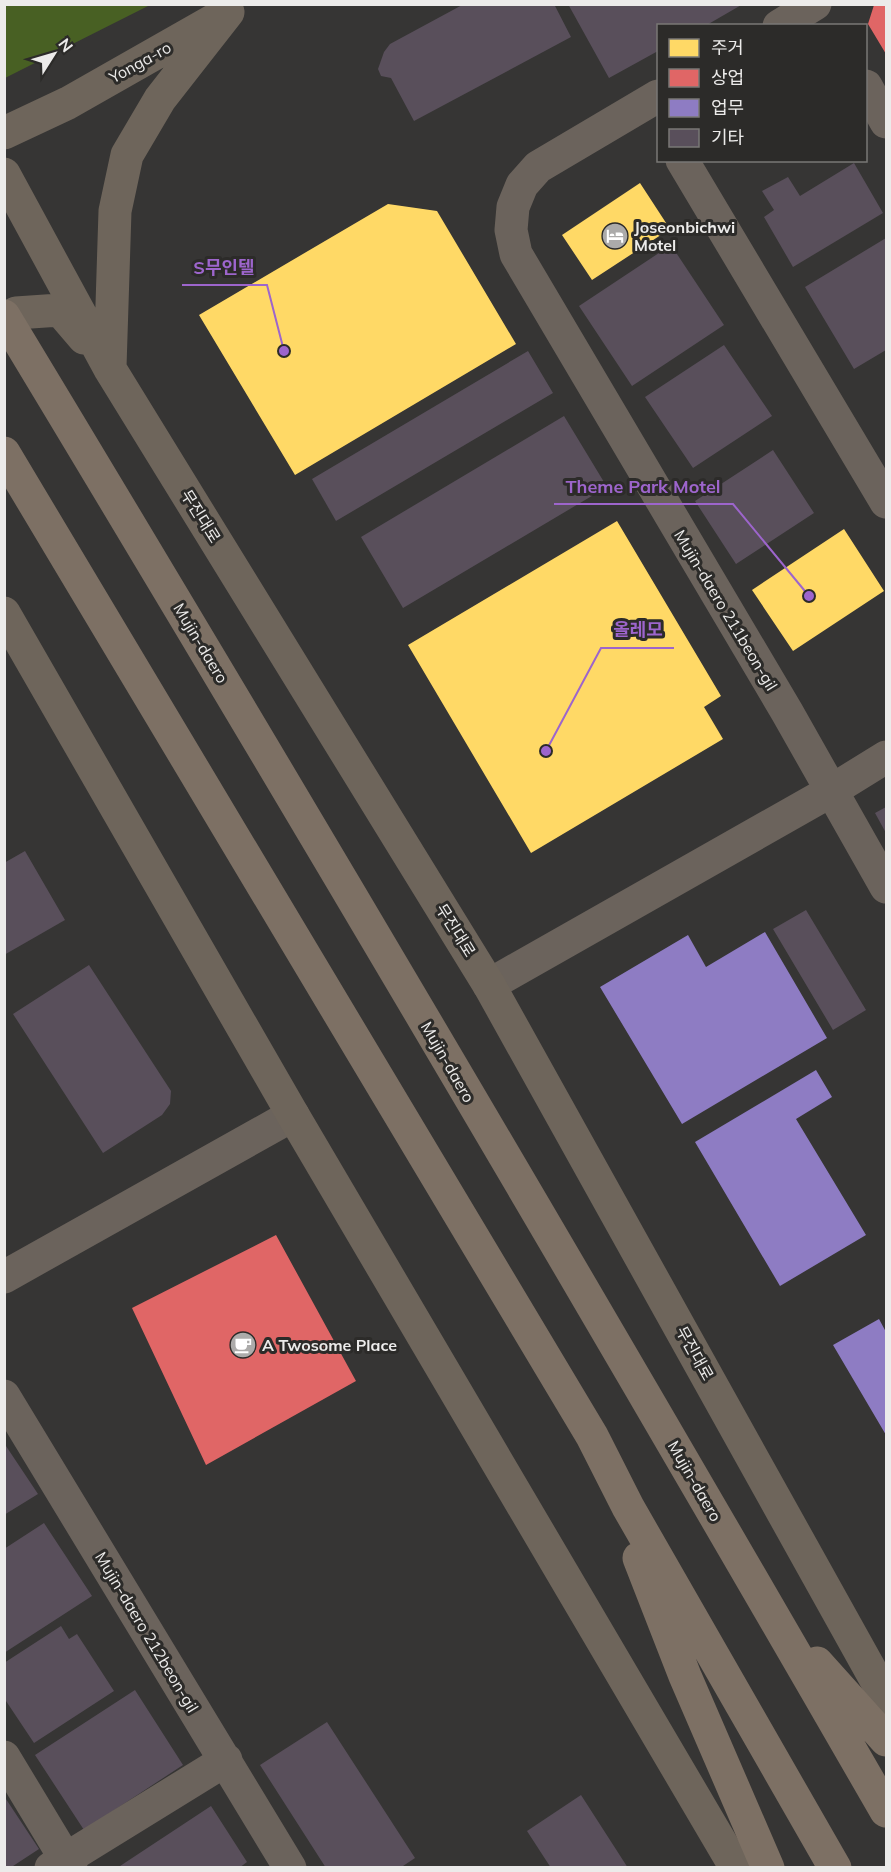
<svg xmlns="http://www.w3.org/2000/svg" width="891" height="1872" font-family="Mulish,'Noto Sans KR',sans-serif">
<rect width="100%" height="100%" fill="#363534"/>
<path fill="#486023" d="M5,4H150V5L5,78Z"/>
<path fill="#ffd966" d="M640,183L670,229L592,280L562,235Z
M388,204L437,211L516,344L295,475L199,315Z
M617,521L721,696L704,707L723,739L531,853L408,645Z
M844,529L884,591L793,651L752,590Z"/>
<path fill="#e06666" d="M874,5H886V54L868,24Z
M276,1235L356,1381L206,1465L132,1308Z"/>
<path fill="#8e7cc3" d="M765,932L827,1038L682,1124L600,987L688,935L706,967Z
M816,1070L832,1097L796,1119L866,1235L780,1286L695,1142Z
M879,1319L886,1332V1435L833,1345Z"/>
<path fill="#594f5b" d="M464,4H554L571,37L414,121L391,78L381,76L378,69L384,52L390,44Z
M568,4H743L705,26H658V51L609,78Z
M854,163L883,213L793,267L764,217L774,210L762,191L788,177L800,196Z
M886,238V350L854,369L805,287Z
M671,245L724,325L632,386L579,306Z
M724,345L772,416L693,468L645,397Z
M528,351L553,393L336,521L312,479Z
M564,416L607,487L403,608L361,537Z
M773,450L814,513L736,564L695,501Z
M886,807V833L875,813Z
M25,851L65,920L4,955V863Z
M806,910L866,1010L833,1030L773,929Z
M89,965L171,1091L170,1104L162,1115L103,1153L13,1014Z
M4,1443L38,1494L4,1515Z
M44,1523L92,1596L4,1653V1549Z
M61,1626L69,1639L77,1634L114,1691L34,1743L4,1698V1663Z
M135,1690L183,1765L84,1830L35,1755Z
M327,1722L415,1858L400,1868H326L260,1765Z
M581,1795L628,1868H551L527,1831Z
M4,1796L39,1849L10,1868H4Z
M211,1806L247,1862L239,1868H117Z"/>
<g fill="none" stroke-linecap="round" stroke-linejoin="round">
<path stroke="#6b635c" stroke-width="33" d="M779,26L815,4
M866,86L886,122
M658,96L538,167L522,185L513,207L511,230L516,254L787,712L886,887
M682,160L886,502
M489,985L831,791L886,757
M4,1277L293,1115
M4,1396L290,1868
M4,1757L71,1868
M51,1868L226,1760"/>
<path stroke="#6e655b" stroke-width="33" d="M4,133L68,103L214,20
M4,174L110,369L489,985L886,1698
M4,320L16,313L60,310L84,338
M110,367L115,211L127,155L160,99L228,12
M4,613L293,1115L736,1868"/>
<path stroke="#7d7064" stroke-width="33" d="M4,316C303,811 597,1310 886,1811
M4,453L592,1436L628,1507L835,1868
M639,1558L685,1676L768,1868
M817,1663L886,1740"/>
</g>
<defs>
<symbol id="hotel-disc" viewBox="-11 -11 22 22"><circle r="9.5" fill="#acabaa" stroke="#2c2b29"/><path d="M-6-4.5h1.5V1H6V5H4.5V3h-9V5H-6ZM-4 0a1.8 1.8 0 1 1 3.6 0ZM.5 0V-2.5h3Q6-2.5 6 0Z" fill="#fff"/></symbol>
<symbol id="cafe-disc" viewBox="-11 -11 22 22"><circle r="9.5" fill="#acabaa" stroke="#2c2b29"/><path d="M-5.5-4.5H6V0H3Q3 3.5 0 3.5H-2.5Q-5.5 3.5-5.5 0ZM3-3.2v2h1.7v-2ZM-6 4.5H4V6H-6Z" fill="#fff"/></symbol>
</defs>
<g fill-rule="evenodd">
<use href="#hotel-disc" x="600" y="221" width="30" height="30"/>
<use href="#cafe-disc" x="228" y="1330" width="30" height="30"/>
</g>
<g text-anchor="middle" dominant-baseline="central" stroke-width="6" stroke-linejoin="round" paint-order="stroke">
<g font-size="16" fill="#ecebea" stroke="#2c2b29">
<text transform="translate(140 62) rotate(-29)">Yonga-ro</text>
<text transform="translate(201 516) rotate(58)">무진대로</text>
<text transform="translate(726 610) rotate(59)">Mujin-daero 211beon-gil</text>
<text transform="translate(201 643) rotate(59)">Mujin-daero</text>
<text transform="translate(456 930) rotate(58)">무진대로</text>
<text transform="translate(448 1062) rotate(60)">Mujin-daero</text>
<text transform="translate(695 1353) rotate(61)">무진대로</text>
<text transform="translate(695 1481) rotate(60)">Mujin-daero</text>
<text transform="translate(147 1632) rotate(59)">Mujin-daero 212beon-gil</text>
</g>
<g font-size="16" font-weight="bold" fill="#ecebea" stroke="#2c2b29" text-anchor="start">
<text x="634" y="227">Joseonbichwi<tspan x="634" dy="18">Motel</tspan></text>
<text x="262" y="1345">A Twosome Place</text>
</g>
</g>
<path fill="none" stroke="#9d65cc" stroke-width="2" d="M284 351L267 285H182M809 596L733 504H554M546 751L601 648H674"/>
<g fill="#9d65cc" stroke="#2c2b29" stroke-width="2">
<circle cx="284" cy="351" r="6"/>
<circle cx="809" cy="596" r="6"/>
<circle cx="546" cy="751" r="6"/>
</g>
<g font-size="18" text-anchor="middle" font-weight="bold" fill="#9d65cc" stroke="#2c2b29" stroke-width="6" stroke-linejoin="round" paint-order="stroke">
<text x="224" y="274">S무인텔</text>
<text x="643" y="493">Theme Park Motel</text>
<text x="638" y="636">올레모</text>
</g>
<rect width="891" height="1872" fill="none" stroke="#ecebea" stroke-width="12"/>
<rect x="657" y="24" width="210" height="138" fill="#2c2b29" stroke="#797876" stroke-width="1.5"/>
<rect x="669" y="39" width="30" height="18" fill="#ffd966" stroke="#797876" stroke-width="1.5"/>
<text x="711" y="54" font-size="18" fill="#ecebea">주거</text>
<rect x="669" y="69" width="30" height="18" fill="#e06666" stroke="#797876" stroke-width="1.5"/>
<text x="711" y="84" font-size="18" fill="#ecebea">상업</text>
<rect x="669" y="99" width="30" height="18" fill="#8e7cc3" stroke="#797876" stroke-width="1.5"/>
<text x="711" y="114" font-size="18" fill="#ecebea">업무</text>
<rect x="669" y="129" width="30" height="18" fill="#594f5b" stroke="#797876" stroke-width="1.5"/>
<text x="711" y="144" font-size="18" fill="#ecebea">기타</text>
<g transform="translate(54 54) rotate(53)" stroke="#2c2b29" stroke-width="4.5" paint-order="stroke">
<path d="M0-4.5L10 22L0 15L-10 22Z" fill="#ecebea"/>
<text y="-9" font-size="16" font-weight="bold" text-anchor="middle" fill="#ecebea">N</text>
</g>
</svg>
